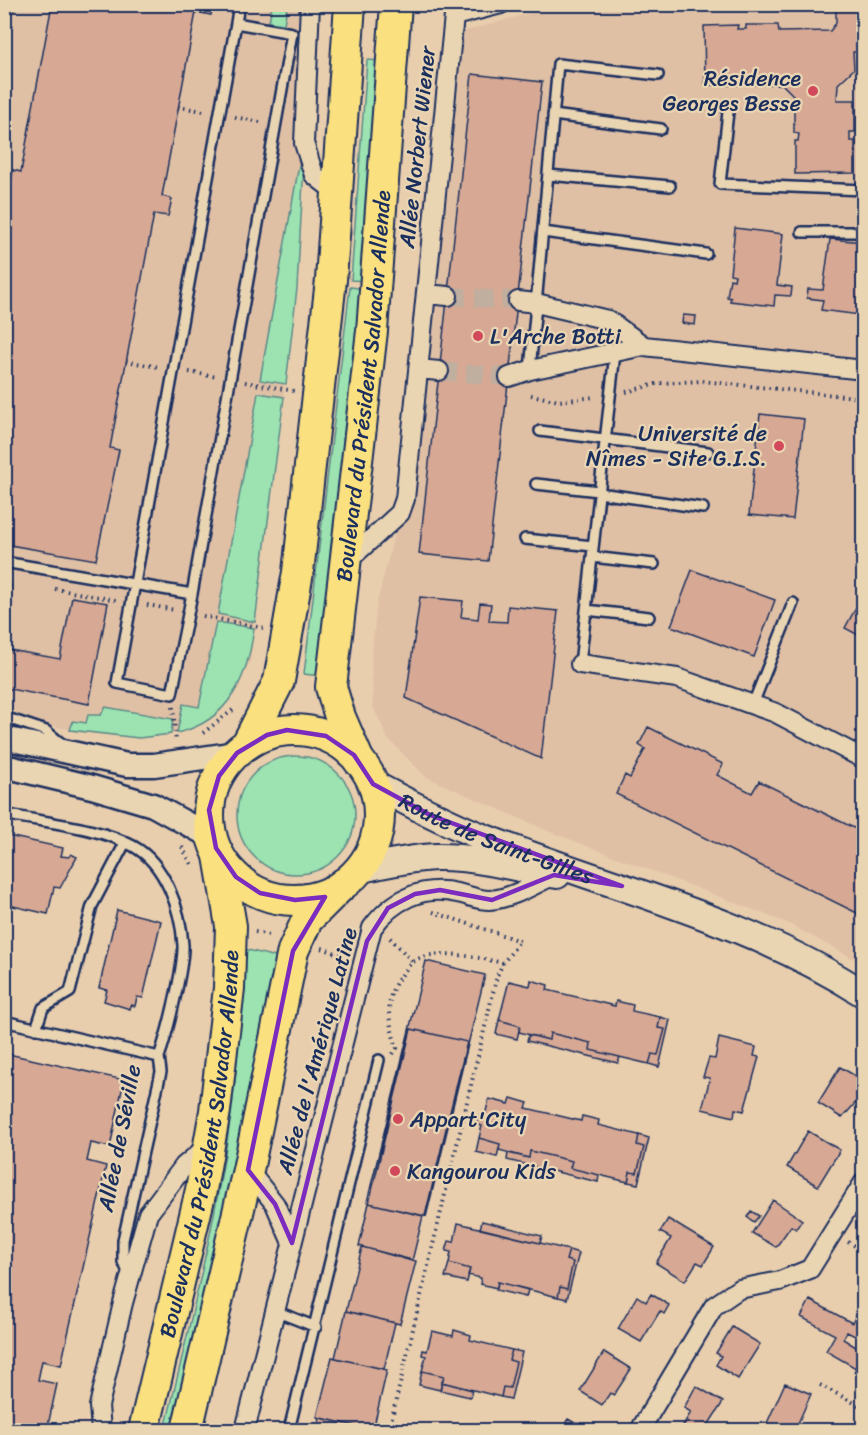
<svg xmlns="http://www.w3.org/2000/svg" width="868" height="1435" font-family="Sriracha,sans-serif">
<rect width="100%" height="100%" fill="#e9ceae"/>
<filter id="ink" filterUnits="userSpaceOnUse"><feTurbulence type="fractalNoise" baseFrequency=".0167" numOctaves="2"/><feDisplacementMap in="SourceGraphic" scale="12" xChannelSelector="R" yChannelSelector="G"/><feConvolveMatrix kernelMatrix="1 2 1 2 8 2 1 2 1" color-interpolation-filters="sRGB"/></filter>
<g filter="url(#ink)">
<path fill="#e0c0a5" d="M5,5H308L297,288L250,662L238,689L220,709L189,730L139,738L79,732L5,715Z
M558,5H863V964L787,923L548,831L426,777L388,739L373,707L371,658L377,602L394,535L412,508L435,306L458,33Z"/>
<path fill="#9ce3b1" stroke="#5c8988" stroke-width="1.5" d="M272,5H308L307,10L287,7L284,24L269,22Z
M367,60L382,61L366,281L351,280Z
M304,164L297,288L286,384L260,380L299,165Z
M350,287L366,289L320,676L304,674Z
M258,393L284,397L255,622L218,614Z
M216,622L254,628C248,676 230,721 177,733L183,704L199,707Z
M105,707L173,719L171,734L139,738L70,730L73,721L86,723L88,715H101Z
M237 815a59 59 0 1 1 118 0a59 59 0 1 1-118 0Z
M244,949L280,958L177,1430H165C190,1321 219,1211 233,1099C239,1049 242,999 244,949Z"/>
<path fill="#d7a994" stroke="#1b2f5e" stroke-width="1.5" d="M52,4H213L211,15L196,12L162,196L172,199L168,216L154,214L110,448L119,450L96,560L4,544V186L10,187L13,170L21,172Z
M836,4H864V52H853L854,69L838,84L837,100H855V132H850V141H855V173L795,174V141H798L799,134L794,133V96L782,84L747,85V82L738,81V85H705L704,26L738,25L737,29H746V25H778L779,32L830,31L836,23Z
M472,74L542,82L488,561L419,554Z
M735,228L783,234L777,285L792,287L791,296L775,295L774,306L730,301L731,298L727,297L730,279L734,280L735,275L730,274Z
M830,239L864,242V312H860V315L821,310L823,300L807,298L808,289L823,290Z
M683,315L696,316L695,325L682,323Z
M760,414L804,419L793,519L749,515Z
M692,570L775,600L754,657L671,626Z
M4,584L11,585L4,620Z
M864,593V638L845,628Z
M72,597L108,603L89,704L4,688V649L60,659Z
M420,597L463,601L461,617L478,619L480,603L491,604L489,621L507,622L508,606L558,611L541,759L406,698Z
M648,727L723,764L717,775L752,793L759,781L864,833L863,916L616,794L625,775L630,778L645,749L639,745Z
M4,835L63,848L61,856L69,857L71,854L77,857L60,888L54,887L48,914L4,904Z
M117,910L161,921L143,998L137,997L135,1006L131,1005L130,1009L104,1001L107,990L99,988Z
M426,961L485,975L426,1217L467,1042L411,1029L367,1202Z
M531,980L548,985L547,990L615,1006L616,1001L633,1005L632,1011L660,1017L658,1028L665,1029L658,1055L652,1054L649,1064L590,1050L591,1043L550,1033L549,1040L519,1032L520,1026L499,1020L509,981L530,986Z
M660,1017L670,1020L659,1067L649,1064L652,1054L658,1055L665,1029L658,1028Z
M499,1020L520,1026L517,1039L496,1034Z
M411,1029L467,1042L425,1216L369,1203Z
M550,1033L591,1043L590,1050L620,1057L618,1063L527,1041L529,1035L549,1040Z
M719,1038L756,1047L754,1056L759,1057L744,1111L735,1109L734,1117L702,1109L710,1078L703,1077L709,1058L715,1059Z
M4,1053L124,1080L110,1147L91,1143L87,1161L106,1166L61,1365L42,1361L38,1380L57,1384L47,1430H4Z
M840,1067L864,1081V1100L860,1098L842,1118L818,1103Z
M511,1098L528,1103L526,1108L581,1121L582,1116L599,1120L598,1125L639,1135L637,1145L644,1147L637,1173L630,1172L628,1182L570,1168L572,1161L530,1151L529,1158L499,1150L500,1144L479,1138L482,1126L476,1124L479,1115L485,1116L489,1099L509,1104Z
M808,1131L840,1150L818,1186L787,1167Z
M639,1135L649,1138L638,1184L628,1182L630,1172L637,1173L644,1147L637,1145Z
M479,1138L500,1144L497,1157L476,1152Z
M530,1151L572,1161L570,1168L599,1175L598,1182L507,1160L508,1153L529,1158Z
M773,1200L802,1220L796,1229L791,1226L776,1247L752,1233Z
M369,1203L423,1216L412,1261L359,1246Z
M751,1211L759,1216L754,1222L747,1217Z
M668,1219L714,1247L703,1265L697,1262L685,1281L656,1263L671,1238L660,1232Z
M482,1221L542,1236L540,1243L480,1229Z
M458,1223L569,1250L566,1260L573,1262L567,1289L560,1287L558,1297L498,1282L497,1288L480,1284L481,1278L468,1275L470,1269L449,1263L451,1252L446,1251L449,1241L454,1242Z
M362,1247L416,1261L400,1324L346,1311Z
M569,1250L579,1253L567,1299L558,1297L560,1287L567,1289L573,1262L566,1260Z
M449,1263L470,1269L467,1282L445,1277Z
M498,1282L528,1290L526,1297L496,1290Z
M651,1294L669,1305L664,1314L660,1311L641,1342L618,1329L637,1296L646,1302Z
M810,1300L852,1323L857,1314L864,1318V1326L857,1337L847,1332L843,1339L864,1352L862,1377L854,1372L856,1368L826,1351L835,1335L801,1317Z
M346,1311L395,1323L384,1369L335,1358Z
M732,1327L760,1344L738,1379L716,1365L721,1356L716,1353Z
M454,1330L471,1335L470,1340L512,1350L509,1360L516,1362L510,1388L503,1387L501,1397L442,1382L444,1376L422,1371L426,1356L422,1355L423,1350L427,1351L432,1331L453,1336Z
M512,1350L522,1352L511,1399L501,1397L503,1387L510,1388L516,1362L509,1360Z
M604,1352L631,1369L614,1395L610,1393L602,1405L580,1391Z
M332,1357L387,1370L373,1430L317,1417Z
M422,1371L444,1376L440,1390L419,1385Z
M442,1382L472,1390L470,1397L440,1390Z
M785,1383L811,1394L795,1430H783L767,1423Z
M696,1386L723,1402L705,1430H688L682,1427L691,1412L684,1408Z
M320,1418L369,1429V1430H317Z
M568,1419L587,1430H561Z"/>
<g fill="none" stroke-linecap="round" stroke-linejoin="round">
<path stroke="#c0ae9e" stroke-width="18" stroke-dasharray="18 9" stroke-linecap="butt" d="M448,296L518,301
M439,371L509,377"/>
<defs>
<path id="service" d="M236,23L239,4
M728,112L720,184L864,190
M553,115L661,129
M548,175L670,186
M543,232L706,254
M802,232H864
M530,370L558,64L658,75
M540,431L708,452
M536,484L599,491
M599,493L703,508
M525,539L593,546
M592,557L654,564
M4,562L192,594L292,33L236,23L117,683L172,694L192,594
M586,610L649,617
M580,664L615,353
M753,704L793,603
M4,717L46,731L62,744
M4,814C46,823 96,826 133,846C166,864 181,911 183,945C184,967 167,1035 159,1057L161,1072L123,1240V1262L129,1273
M4,1021L159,1057
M36,1029L43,1008L70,992L92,906L125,843
M275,1311L316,1327
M289,1430L379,1060"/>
<path id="minor" d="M310,4L304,143L314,175L337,193
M4,5L5,4
M454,16L501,4
M426,294L448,296
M518,301L536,303L608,320L644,346
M419,369L439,371
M509,377L530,370L644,346L864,370
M345,563L400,513L405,499L454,16L452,4
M580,664L677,678L776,713L864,759
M248,1170L275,1204L292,1243
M101,1430L99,1406L123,1303L148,1214L184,1166L209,1145
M245,1430L372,928C392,900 422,885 457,893C468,895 477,900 489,900C511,899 535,884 554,875
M640,1430L714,1306L739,1289L780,1281L810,1269L864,1182"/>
<path id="tertiary" d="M4,738L127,765H154L237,753
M4,766L92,787L153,805L213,838"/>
<g id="secondary">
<path id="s1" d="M373,784C409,803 443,821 480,836C608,887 746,918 864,994"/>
<path d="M358,870C383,864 410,858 436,857C476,856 517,869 557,875"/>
</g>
<g id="primary">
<circle cx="294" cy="815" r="85"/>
<path d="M247,744L279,681L298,572L331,280L350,4"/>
<path id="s2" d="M359,761L340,717L331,687L372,331L396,4"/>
<path id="s3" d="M144,1430L201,1190L215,1111L229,988L231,926L219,856"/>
<path d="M187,1430L248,1170L293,951L307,920L343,884"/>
</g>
</defs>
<use href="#service" stroke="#1b2f5e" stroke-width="14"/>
<use href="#minor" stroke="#1b2f5e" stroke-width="22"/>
<use href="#tertiary" stroke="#1b2f5e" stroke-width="27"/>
<use href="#secondary" stroke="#1b2f5e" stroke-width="30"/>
<use href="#primary" stroke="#1b2f5e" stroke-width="34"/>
<path stroke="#1b2f5e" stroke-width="4" stroke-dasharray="1.5 4.5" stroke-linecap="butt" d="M178,107L204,111
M235,117L260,122
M126,361L158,367
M189,372L217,377
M245,382L294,391
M626,392L660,383L702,381L864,398
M531,395L559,401L595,397
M55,589L116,600
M147,605L175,610
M203,616L263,628
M173,707L176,742
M203,733L233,710
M182,847L193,867
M433,912L523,942
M255,932L271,935
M390,938L412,961
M322,948L344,956
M393,1054L397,1048C389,1024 383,999 400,977C404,973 407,966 412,963C431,946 480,958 503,963
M848,1242L864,1251
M820,1385L864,1408
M389,1430L497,976L503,963L520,941"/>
<use href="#service" stroke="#ead5b3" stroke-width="9"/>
<use href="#minor" stroke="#ead5b3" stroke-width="18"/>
<use href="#tertiary" stroke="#ead5b3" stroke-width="22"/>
<use href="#secondary" stroke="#ead5b3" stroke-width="26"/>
<use href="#primary" stroke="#fbe080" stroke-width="30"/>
</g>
</g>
<path fill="none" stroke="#7b2cbf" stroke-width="4.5" stroke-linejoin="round" d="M287,730L326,736L354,755L373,784L430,815L622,886L554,875L492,900L440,890L415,894L388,908L367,941L292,1243L275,1204L248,1170L293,951L325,897L295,900L260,893L236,877L216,848L209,810L219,776L237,753L267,735Z"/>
<g fill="#d1495b" stroke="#ead5b3" stroke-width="2">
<circle cx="813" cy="91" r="6"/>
<circle cx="478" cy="336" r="6"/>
<circle cx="779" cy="446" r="6"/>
<circle cx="398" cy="1119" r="6"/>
<circle cx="395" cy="1171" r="6"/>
</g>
<g text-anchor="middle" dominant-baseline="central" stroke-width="4.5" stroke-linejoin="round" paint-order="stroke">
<g font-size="22" fill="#1b2f5e" stroke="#ead5b3" text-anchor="start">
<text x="801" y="78" text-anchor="end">Résidence<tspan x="801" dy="25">Georges Besse</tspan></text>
<text x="490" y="336">L'Arche Botti</text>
<text x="767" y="433" text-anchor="end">Université de<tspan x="767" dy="25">Nîmes - Site G.I.S.</tspan></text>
<text x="410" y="1119">Appart'City</text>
<text x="407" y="1171">Kangourou Kids</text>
</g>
<g font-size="22" fill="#1b2f5e" stroke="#ead5b3">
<text transform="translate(417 147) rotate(-84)">Allée Norbert Wiener</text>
<text stroke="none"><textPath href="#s2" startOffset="382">Boulevard du Président Salvador Allende</textPath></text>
<text stroke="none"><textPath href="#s1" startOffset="135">Route de Saint-Gilles</textPath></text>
<text transform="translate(317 1051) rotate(-75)">Allée de l'Amérique Latine</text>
<text transform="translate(119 1138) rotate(-79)">Allée de Séville</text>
<text stroke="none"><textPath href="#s3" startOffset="292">Boulevard du Président Salvador Allende</textPath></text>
</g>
</g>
<rect width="868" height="1435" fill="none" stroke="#ead5b3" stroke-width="24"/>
<rect x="12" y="12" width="844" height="1411" fill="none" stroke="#1b2f5e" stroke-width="2" filter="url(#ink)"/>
</svg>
